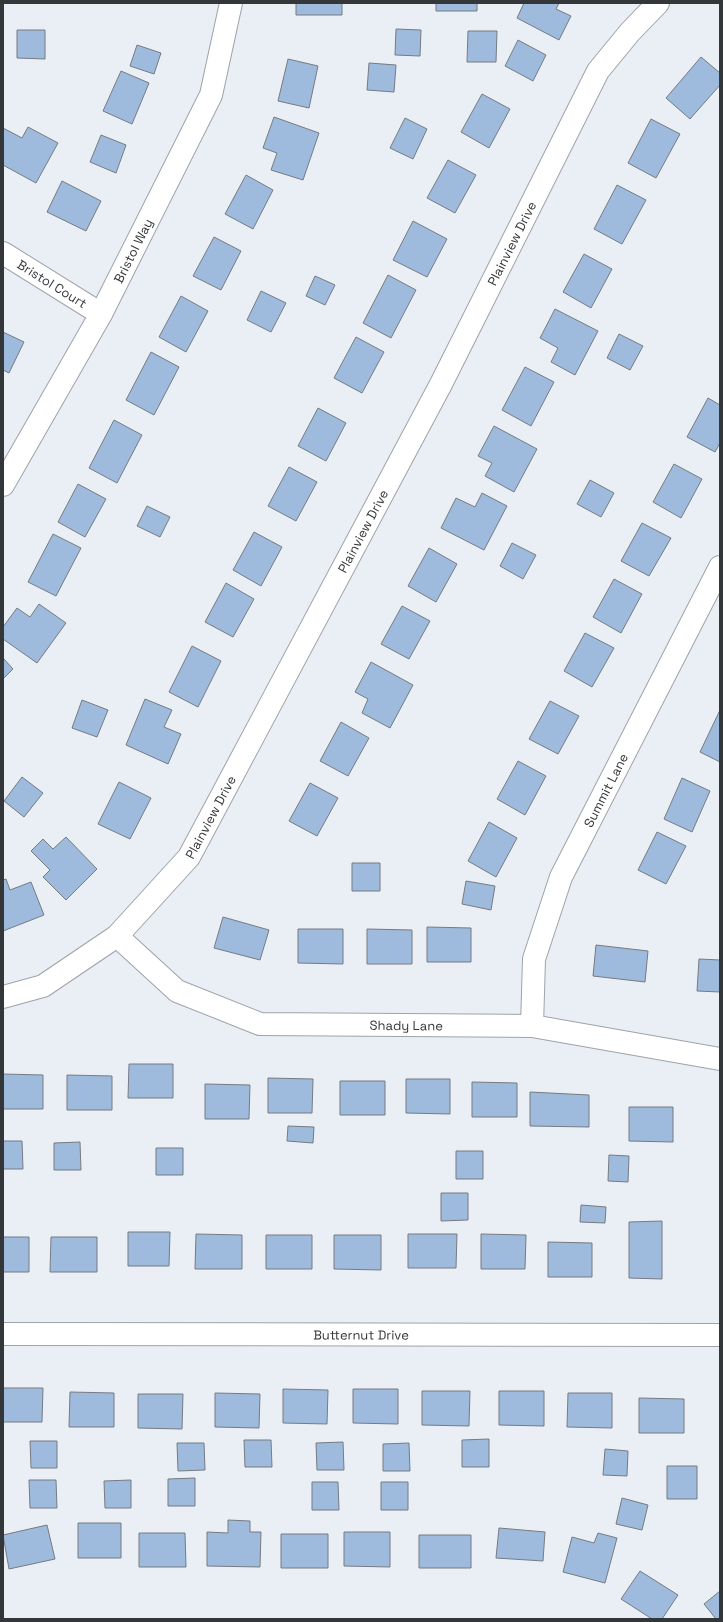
<svg xmlns="http://www.w3.org/2000/svg" width="723" height="1622" font-family="'Space Grotesk',sans-serif">
<rect width="100%" height="100%" fill="#e9eff5"/>
<path fill="#9ebbdd" stroke="#767b81" d="M296,3H342V15H296Z
M436,3H477V11H436Z
M524,3H559L556,9L571,16L559,40L517,18Z
M396,29L421,30L420,56L395,55Z
M17,30H45V59L17,58Z
M468,31H497L496,62H467Z
M518,40L546,55L533,81L505,66Z
M137,45L161,53L154,74L130,66Z
M701,57L720,73V85L690,119L666,98Z
M288,59L318,66L309,108L278,101Z
M369,63L396,65L394,92L367,90Z
M121,71L149,83L132,124L103,111Z
M482,94L510,109L489,148L461,132Z
M274,117L319,133L303,180L271,170L277,153L263,148Z
M405,118L427,129L413,159L390,148Z
M651,119L680,134L656,178L628,163Z
M28,127L58,143L36,183L3,165V128L22,138Z
M101,135L126,145L116,173L90,162Z
M448,160L476,175L455,213L427,198Z
M246,175L273,190L253,229L225,214Z
M62,181L101,201L86,231L47,212Z
M617,185L646,200L622,244L594,229Z
M413,221L447,239L427,277L393,260Z
M214,237L241,251L221,290L193,276Z
M584,254L612,269L591,308L563,292Z
M388,275L416,290L391,338L363,323Z
M315,276L335,285L325,305L306,296Z
M261,291L286,303L271,332L247,320Z
M181,296L208,311L186,352L159,337Z
M555,309L598,331L575,375L551,362L558,348L540,338Z
M3,332L24,342L9,373L3,370Z
M619,334L643,346L630,370L607,358Z
M356,337L384,352L362,393L334,378Z
M151,352L179,367L154,415L126,400Z
M525,367L554,382L531,426L502,410Z
M708,398L720,405V443L715,452L687,437Z
M318,408L346,423L326,461L298,446Z
M114,420L142,435L117,483L89,468Z
M494,426L537,449L514,492L485,476L492,463L478,456Z
M674,464L702,479L681,518L653,502Z
M289,467L317,482L296,521L268,506Z
M590,480L614,493L601,517L577,504Z
M78,484L106,499L85,537L58,522Z
M482,493L507,506L484,550L441,528L456,498L475,507Z
M147,506L170,517L160,537L137,526Z
M642,523L671,538L649,576L621,561Z
M254,532L282,547L261,586L233,570Z
M53,534L81,548L56,596L28,582Z
M512,543L536,555L523,579L500,566Z
M429,548L457,564L436,602L408,586Z
M614,579L642,594L621,633L593,617Z
M226,583L254,599L233,637L205,622Z
M39,604L66,623L37,663L3,639V627L17,608L30,617Z
M402,606L430,621L409,659L381,644Z
M585,633L614,648L592,687L564,671Z
M192,646L221,661L198,707L169,692Z
M3,658L13,669L3,679Z
M371,662L413,685L390,728L362,713L368,699L355,692Z
M145,699L172,710L164,727L181,734L168,764L126,745Z
M82,700L108,710L97,737L72,728Z
M550,701L579,716L558,754L529,739Z
M720,710V762L700,752Z
M341,722L369,738L348,776L320,761Z
M518,761L546,776L525,815L497,799Z
M22,777L43,793L24,817L4,801Z
M682,778L710,791L692,832L664,819Z
M119,782L151,798L130,839L98,824Z
M310,783L338,798L317,836L289,821Z
M489,822L517,838L496,877L468,861Z
M657,832L686,846L666,884L638,870Z
M66,837L97,869L66,900L43,877L50,870L31,851L43,839L53,849Z
M352,863H380V891H352Z
M6,879L10,890L31,882L44,915L3,931V880Z
M466,881L495,886L491,910L462,904Z
M223,917L269,930L260,960L214,948Z
M427,927L471,928V962H427Z
M298,929H343V964L298,963Z
M367,929L412,930V964H367Z
M596,945L648,951L645,982L593,976Z
M699,959L720,960V992L697,991Z
M129,1064H173V1098H128Z
M3,1074L43,1075V1109H3Z
M67,1075L112,1076V1110H67Z
M268,1078L313,1079L312,1113H268Z
M406,1079H450V1114L406,1113Z
M340,1081H385V1115H340Z
M472,1082L517,1083V1117H472Z
M205,1084L250,1085L249,1119H205Z
M530,1092L589,1095V1127L530,1126Z
M629,1107H673V1142L629,1141Z
M288,1126L314,1127L313,1143L287,1141Z
M3,1141H22L23,1169H3Z
M80,1142L81,1170H54V1143Z
M156,1148H183V1175H156Z
M456,1151H483V1179H456Z
M609,1155L629,1156L628,1182L608,1181Z
M441,1193H468V1220L441,1221Z
M581,1205L606,1207L605,1223L580,1222Z
M662,1221V1279L629,1278V1222Z
M128,1232H170L169,1266H128Z
M196,1234L242,1235V1269H195Z
M408,1234H457L456,1268H408Z
M481,1234L526,1235L525,1269H481Z
M266,1235H312V1269H266Z
M334,1235H381V1270L334,1269Z
M3,1237H29V1272H3Z
M51,1237H97V1272H50Z
M548,1242L592,1243V1277H548Z
M3,1388H43L42,1422H3Z
M283,1389L328,1390L327,1424L283,1423Z
M353,1389H398V1424L353,1423Z
M422,1391H470L469,1426L422,1425Z
M499,1391H544V1426L499,1425Z
M70,1392L114,1393V1427H69Z
M215,1393L260,1394L259,1428L215,1427Z
M568,1393H612V1428L567,1427Z
M138,1394H183L182,1429L138,1428Z
M639,1398L684,1399V1433H639Z
M489,1439V1467H462V1440Z
M244,1440H271L272,1467H245Z
M30,1441H57V1468H31Z
M343,1442L344,1470H317L316,1443Z
M177,1443H204L205,1470L178,1471Z
M409,1443L410,1471H383V1444Z
M605,1449L628,1451L627,1476L603,1475Z
M667,1466H697V1499H667Z
M195,1478V1506H168V1479Z
M29,1480H56L57,1508H30Z
M131,1480V1508H105L104,1481Z
M312,1482H338L339,1510H312Z
M381,1482H408V1510H381Z
M622,1498L648,1505L642,1530L616,1524Z
M228,1520L250,1521V1532H261L260,1567L207,1566V1532L228,1533Z
M78,1523H121V1558H78Z
M47,1525L55,1559L9,1569L3,1535Z
M499,1528L545,1532L543,1561L496,1558Z
M344,1532H390V1567L344,1566Z
M139,1533H185L186,1567H139Z
M598,1533L617,1538L605,1583L563,1572L572,1537L594,1543Z
M281,1534H328V1568H281Z
M419,1535H471V1568H419Z
M640,1571L678,1595L662,1619H652L621,1599Z
M720,1591V1619H716L704,1604Z"/>
<g fill="none" stroke-linecap="round" stroke-linejoin="round">
<defs>
<g id="street">
<path id="s1" d="M3,253L101,314"/>
<path id="s2" d="M3,485L101,314L211,95L231,3"/>
<path id="s3" d="M117,936L177,991L260,1024L532,1026L720,1059"/>
<path id="s4" d="M3,997L43,986L117,936L189,857L441,384L598,71L630,32L658,3"/>
<path id="s5" d="M532,1026L534,959L561,877L720,567"/>
<path id="s6" d="M3,1334L720,1335"/>
</g>
</defs>
<use href="#street" stroke="#9ea3a9" stroke-width="24"/>
<use href="#street" stroke="#fff" stroke-width="22"/>
</g>
<g text-anchor="middle" dominant-baseline="central" stroke-width="3" stroke-linejoin="round" paint-order="stroke">
<g font-size="13" fill="#343739" stroke="#e9eff5">
<text stroke="none"><textPath href="#s4" startOffset="931">Plainview Drive</textPath></text>
<text stroke="none"><textPath href="#s2" startOffset="268">Bristol Way</textPath></text>
<text stroke="none"><textPath href="#s1" startOffset="58">Bristol Court</textPath></text>
<text stroke="none"><textPath href="#s4" startOffset="607">Plainview Drive</textPath></text>
<text stroke="none"><textPath href="#s5" startOffset="251">Summit Lane</textPath></text>
<text stroke="none"><textPath href="#s4" startOffset="283">Plainview Drive</textPath></text>
<text stroke="none"><textPath href="#s3" startOffset="317">Shady Lane</textPath></text>
<text stroke="none"><textPath href="#s6" startOffset="358">Butternut Drive</textPath></text>
</g>
</g>
<rect width="723" height="1622" fill="none" stroke="#343739" stroke-width="8"/>
</svg>
